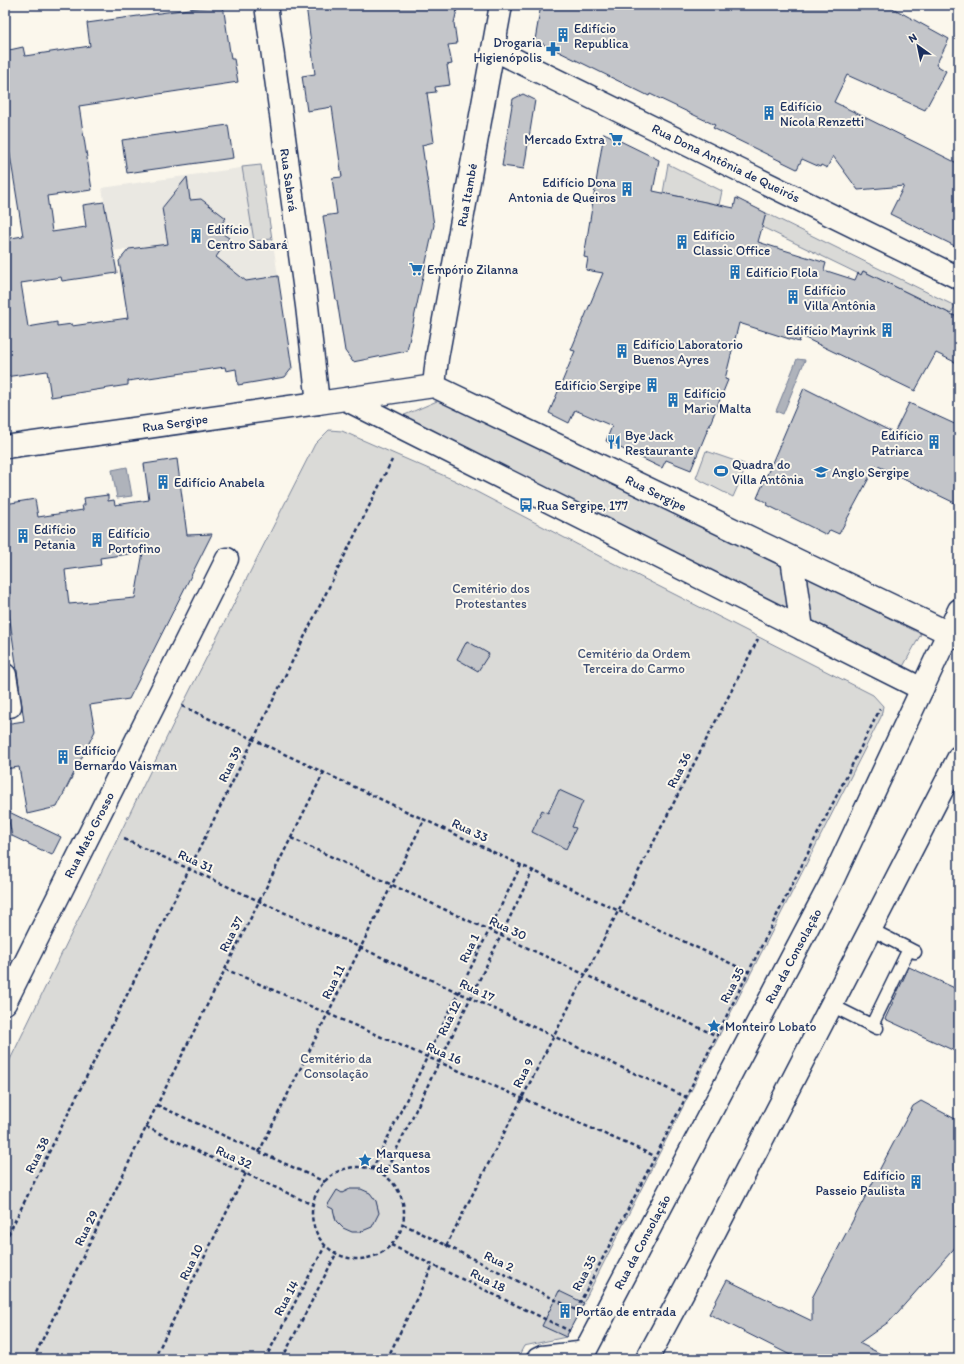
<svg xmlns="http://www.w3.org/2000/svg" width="964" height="1364" font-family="Itim,sans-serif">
<rect width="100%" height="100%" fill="#fbf7ec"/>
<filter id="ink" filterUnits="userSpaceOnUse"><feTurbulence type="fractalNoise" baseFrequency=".025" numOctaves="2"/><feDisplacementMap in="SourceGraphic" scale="8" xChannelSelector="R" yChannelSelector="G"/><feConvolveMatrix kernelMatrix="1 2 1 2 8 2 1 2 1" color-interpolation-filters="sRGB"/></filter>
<g filter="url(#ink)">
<path fill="#eae8e2" d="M261,165L278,276L145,297L137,248L112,251L102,188Z"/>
<path fill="#dadad7" stroke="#7a849a" d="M668,164L722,191L719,205L663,193Z
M261,165L272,239L254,241L242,167Z
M766,213L955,306L949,317L947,312L863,271L861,275L762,227Z
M444,398L787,569L795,620L400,417Z
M329,430L342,431L454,480L605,559L873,695L883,706L881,717L566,1337L524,1346L517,1359H5V1070L182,706L315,444Z
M706,451L747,465L733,497L696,478Z
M797,572L921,634L900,672L806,623Z"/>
<path fill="#afb3bb" stroke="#747e96" d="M797,359L805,360L783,414L776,411Z
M127,467L132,496L117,498L112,470Z"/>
<path fill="#c3c5c9" stroke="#1b2f5e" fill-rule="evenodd" d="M218,5H223L231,59H234L238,82L79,106L92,190L47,196L52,232L86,227L83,205L104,202L117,273L62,281L61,277L21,283L28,327L57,322V326L72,324V326L128,318L119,261L129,249L168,244L162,208L187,177L190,200L201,199L226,218L222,223L228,228L223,234L229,238L216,257L246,281L278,276L292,368L285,377L238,385L236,369L226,371L225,367L128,381V385L51,397L47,371L5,377V239L23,236L5,124V51L23,47L25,56L90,46L87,23Z
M306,5H458L454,23L457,44L448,45L452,64L447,65L450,85L435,87L436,92L427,93L434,142L422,145L434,225L407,351L353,362L345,351L337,300H336L323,216L337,214L332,178L342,177L332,107L307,111L302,76L315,74Z
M541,5H887L949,39L936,65L946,71L925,110L847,75L834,102L959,164V248L890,214L904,186L858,190L833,156L827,168L821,165L820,167L802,159L797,169L713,128L715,125L650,94L649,96L535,40Z
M523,94L535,100L524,169L502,166L513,99Z
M228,125L233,158L127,173L122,140Z
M604,133L659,160L653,191L734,208L736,198L766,213L758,242L826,263L824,270L855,280L858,273L861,275L863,271L959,318V364L936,353L915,391L801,336L799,342L739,323L725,379L728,380L691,470L666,460L662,468L606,441L612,426L575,410L569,423L549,413L575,351L571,350L603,273L586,270L588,258L584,257Z
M804,388L894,433L909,403L959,426V505L876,465L839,534L830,530L827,535L767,505L768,503L757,498Z
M177,459L187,535L212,534L129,699L90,705L95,731L57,807L27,814L19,767L5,769V724L24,721L7,599H10L5,569V504L35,499L38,517L83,510L82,505H85L84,498L108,495V501L114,500L115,505L149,500L144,464ZM143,552L135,598L69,604L65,570L101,565L100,558Z
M467,641L489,654L478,671L457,659Z
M559,790L583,801L572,827L576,828L566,849L532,832L542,810L548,813Z
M7,811L61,837L52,855L12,836Z
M909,967L959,990V1053L885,1019Z
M921,1101L959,1121V1243L890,1321L859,1343L891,1359H798L709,1314L727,1280L812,1321V1298L913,1106Z
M350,1189H361L370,1193L376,1201L379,1213L372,1227L360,1232H352L343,1228L336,1221L333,1209L327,1206L337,1190L342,1193Z
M559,1291L584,1303L566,1337L542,1326Z"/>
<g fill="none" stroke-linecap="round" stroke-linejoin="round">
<defs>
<path id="lane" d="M870,929L915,952
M831,1005L877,1028
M872,1025L909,949
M532,1359L535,1355L541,1352L587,1347"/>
<path id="street" d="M493,49L959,278
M434,386L437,358L501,5
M5,447L318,403
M5,675L10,706
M5,1003L227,559"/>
<path id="secondary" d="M266,5L307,306L318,403L434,386L959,638
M345,399L922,689
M792,558L802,629"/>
<path id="primary" d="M581,1359L831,883L959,610
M647,1359L698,1264L959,757"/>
</defs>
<use href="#lane" stroke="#1b2f5e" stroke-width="15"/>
<use href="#street" stroke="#1b2f5e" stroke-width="25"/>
<use href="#secondary" stroke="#1b2f5e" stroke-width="25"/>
<use href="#primary" stroke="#1b2f5e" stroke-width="25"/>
<path stroke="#1b2f5e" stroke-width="2.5" stroke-dasharray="4 3" stroke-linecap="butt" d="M182,706L749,972
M291,838L717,1036
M124,839L686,1097
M225,969L655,1156
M157,1105L325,1182
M146,1127L313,1205
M259,1152L424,820
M312 1213a46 46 0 1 1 92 0a46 46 0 1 1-92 0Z
M372,1170L521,865
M384,1175L533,870
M403,1224L576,1310
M5,1241L392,460
M391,1245L570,1331
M446,1246L758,639
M576,1310L686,1097L880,709
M33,1359L157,1105L324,772
M154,1359L246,1173
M265,1359L325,1246
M282,1359L336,1254
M387,1359L433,1265"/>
<use href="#lane" stroke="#fbf7ec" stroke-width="12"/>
<use href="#street" stroke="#fbf7ec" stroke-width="22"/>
<use href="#secondary" stroke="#fbf7ec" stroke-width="22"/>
<use href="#primary" stroke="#fbf7ec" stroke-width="22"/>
</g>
</g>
<defs>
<symbol id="building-bare" viewBox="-9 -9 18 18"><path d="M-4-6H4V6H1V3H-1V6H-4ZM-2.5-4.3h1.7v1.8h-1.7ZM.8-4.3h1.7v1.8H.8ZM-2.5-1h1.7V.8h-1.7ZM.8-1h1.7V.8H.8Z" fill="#1f6fb2" stroke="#fbf7ec" stroke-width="2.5" paint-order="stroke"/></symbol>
<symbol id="pharmacy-bare" viewBox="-9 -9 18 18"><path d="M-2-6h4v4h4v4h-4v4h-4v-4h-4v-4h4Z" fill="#1f6fb2" stroke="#fbf7ec" stroke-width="2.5" paint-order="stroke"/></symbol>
<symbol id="supermarket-bare" viewBox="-9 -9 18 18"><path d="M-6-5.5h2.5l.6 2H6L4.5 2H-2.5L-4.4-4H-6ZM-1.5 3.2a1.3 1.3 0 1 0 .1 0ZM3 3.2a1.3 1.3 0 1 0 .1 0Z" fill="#1f6fb2" stroke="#fbf7ec" stroke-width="2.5" paint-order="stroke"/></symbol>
<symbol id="restaurant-bare" viewBox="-9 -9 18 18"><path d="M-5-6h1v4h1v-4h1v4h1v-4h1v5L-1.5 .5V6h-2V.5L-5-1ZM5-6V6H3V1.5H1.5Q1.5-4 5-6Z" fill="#1f6fb2" stroke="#fbf7ec" stroke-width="2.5" paint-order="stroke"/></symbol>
<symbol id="stadium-bare" viewBox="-9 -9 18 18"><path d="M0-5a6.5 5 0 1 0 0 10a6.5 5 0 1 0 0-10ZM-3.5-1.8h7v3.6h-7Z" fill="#1f6fb2" stroke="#fbf7ec" stroke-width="2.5" paint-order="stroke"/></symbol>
<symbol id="school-bare" viewBox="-9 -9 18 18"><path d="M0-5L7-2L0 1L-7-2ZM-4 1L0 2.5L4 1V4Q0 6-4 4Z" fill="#1f6fb2" stroke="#fbf7ec" stroke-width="2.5" paint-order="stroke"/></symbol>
<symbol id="bus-bare" viewBox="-9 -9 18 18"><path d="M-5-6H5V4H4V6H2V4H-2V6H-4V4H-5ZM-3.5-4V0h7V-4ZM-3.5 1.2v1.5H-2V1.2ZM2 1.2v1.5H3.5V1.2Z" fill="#1f6fb2" stroke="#fbf7ec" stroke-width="2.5" paint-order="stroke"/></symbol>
<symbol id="sight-bare" viewBox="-9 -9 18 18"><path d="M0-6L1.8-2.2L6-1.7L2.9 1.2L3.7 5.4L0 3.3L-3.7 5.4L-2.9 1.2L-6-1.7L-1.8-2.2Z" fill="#1f6fb2" stroke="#fbf7ec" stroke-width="2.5" paint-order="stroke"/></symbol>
</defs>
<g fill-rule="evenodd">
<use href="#building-bare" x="553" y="25" width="20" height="20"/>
<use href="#pharmacy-bare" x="543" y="39" width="20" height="20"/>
<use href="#building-bare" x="759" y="103" width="20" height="20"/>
<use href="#supermarket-bare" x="606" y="129" width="20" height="20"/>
<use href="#building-bare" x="617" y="179" width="20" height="20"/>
<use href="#building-bare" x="186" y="226" width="20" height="20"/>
<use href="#building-bare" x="672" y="232" width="20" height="20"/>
<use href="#supermarket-bare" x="406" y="259" width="20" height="20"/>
<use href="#building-bare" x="725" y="262" width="20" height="20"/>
<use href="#building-bare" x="783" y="287" width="20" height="20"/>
<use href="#building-bare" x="877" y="320" width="20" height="20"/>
<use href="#building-bare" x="612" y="341" width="20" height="20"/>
<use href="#building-bare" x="642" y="375" width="20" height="20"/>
<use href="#building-bare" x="663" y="390" width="20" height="20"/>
<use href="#restaurant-bare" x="604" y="432" width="20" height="20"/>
<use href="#building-bare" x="924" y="432" width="20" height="20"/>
<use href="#stadium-bare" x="711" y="461" width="20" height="20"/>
<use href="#school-bare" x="811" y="462" width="20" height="20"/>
<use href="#building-bare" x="153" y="472" width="20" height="20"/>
<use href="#bus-bare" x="516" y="495" width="20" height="20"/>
<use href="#building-bare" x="13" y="526" width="20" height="20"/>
<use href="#building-bare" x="87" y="530" width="20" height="20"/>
<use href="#building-bare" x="53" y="747" width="20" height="20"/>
<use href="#sight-bare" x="704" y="1016" width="20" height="20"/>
<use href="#sight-bare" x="355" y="1150" width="20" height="20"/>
<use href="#building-bare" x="906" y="1172" width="20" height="20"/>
<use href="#building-bare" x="555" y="1301" width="20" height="20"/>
</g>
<g text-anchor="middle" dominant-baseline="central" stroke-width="4" stroke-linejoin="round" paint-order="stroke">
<g font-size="13" fill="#1b2f5e" stroke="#fbf7ec" text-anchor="start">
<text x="574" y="28">Edifício<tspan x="574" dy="15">Republica</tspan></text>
<text x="542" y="42" text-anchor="end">Drogaria<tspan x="542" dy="15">Higienópolis</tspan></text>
<text x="780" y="106">Edifício<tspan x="780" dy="15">Nícola Renzetti</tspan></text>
<text x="605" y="139" text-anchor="end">Mercado Extra</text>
<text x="616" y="182" text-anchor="end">Edifício Dona<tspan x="616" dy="15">Antonia de Queiros</tspan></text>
<text x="207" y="229">Edifício<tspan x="207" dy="15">Centro Sabará</tspan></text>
<text x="693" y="235">Edifício<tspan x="693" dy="15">Classic Office</tspan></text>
<text x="427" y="269">Empório Zilanna</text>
<text x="746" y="272">Edifício Flola</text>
<text x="804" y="290">Edifício<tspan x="804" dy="15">Villa Antônia</tspan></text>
<text x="876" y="330" text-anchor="end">Edifício Mayrink</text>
<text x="633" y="344">Edifício Laboratorio<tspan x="633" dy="15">Buenos Ayres</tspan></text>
<text x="641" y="385" text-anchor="end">Edifício Sergipe</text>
<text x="684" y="393">Edifício<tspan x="684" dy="15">Mario Malta</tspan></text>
<text x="625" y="435">Bye Jack<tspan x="625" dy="15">Restaurante</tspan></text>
<text x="923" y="435" text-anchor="end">Edifício<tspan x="923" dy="15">Patriarca</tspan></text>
<text x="732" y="464">Quadra do<tspan x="732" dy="15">Villa Antônia</tspan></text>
<text x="832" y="472">Anglo Sergipe</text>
<text x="174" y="482">Edifício Anabela</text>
<text x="537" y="505">Rua Sergipe, 177</text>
<text x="34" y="529">Edifício<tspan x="34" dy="15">Petania</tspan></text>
<text x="108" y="533">Edifício<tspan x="108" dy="15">Portofino</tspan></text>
<text x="74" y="750">Edifício<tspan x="74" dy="15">Bernardo Vaisman</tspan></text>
<text x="725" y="1026">Monteiro Lobato</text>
<text x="376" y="1153">Marquesa<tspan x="376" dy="15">de Santos</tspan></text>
<text x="905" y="1175" text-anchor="end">Edifício<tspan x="905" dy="15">Passeio Paulista</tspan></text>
<text x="576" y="1311">Portão de entrada</text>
</g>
<g font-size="13" fill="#1b2f5e" stroke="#fbf7ec">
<text transform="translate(726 163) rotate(26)">Rua Dona Antônia de Queirós</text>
<text transform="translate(289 180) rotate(82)">Rua Sabará</text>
<text transform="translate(467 195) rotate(-80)">Rua Itambé</text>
<text transform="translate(175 423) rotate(-8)">Rua Sergipe</text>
<text transform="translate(656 493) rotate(26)">Rua Sergipe</text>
<text transform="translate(230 764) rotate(-64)">Rua 39</text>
<text transform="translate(679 770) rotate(-63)">Rua 36</text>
<text transform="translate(470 830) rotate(25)">Rua 33</text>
<text transform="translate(89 835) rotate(-63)">Rua Mato Grosso</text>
<text transform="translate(196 861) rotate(25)">Rua 31</text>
<text transform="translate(508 928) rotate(25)">Rua 30</text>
<text transform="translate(231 934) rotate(-63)">Rua 37</text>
<text transform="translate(469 948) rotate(-64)">Rua 1</text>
<text transform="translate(793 956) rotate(-62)">Rua da Consolação</text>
<text transform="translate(333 982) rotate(-64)">Rua 11</text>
<text transform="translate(732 985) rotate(-63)">Rua 35</text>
<text transform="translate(477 990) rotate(25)">Rua 17</text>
<text transform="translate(449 1018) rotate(-64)">Rua 12</text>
<text transform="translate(444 1053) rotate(24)">Rua 16</text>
<text transform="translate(523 1073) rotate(-63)">Rua 9</text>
<text transform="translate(37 1155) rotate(-64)">Rua 38</text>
<text transform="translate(234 1157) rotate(25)">Rua 32</text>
<text transform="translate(86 1228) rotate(-64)">Rua 29</text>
<text transform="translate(642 1242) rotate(-62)">Rua da Consolação</text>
<text transform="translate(499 1261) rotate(26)">Rua 2</text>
<text transform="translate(191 1262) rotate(-64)">Rua 10</text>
<text transform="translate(584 1273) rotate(-63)">Rua 35</text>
<text transform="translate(488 1280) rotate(26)">Rua 18</text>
<text transform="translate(286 1298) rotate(-62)">Rua 14</text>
</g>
<g font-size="13" fill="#415176" stroke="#fbf7ec">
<text x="491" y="588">Cemitério dos<tspan x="491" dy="15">Protestantes</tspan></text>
<text x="634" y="653">Cemitério da Ordem<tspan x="634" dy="15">Terceira do Carmo</tspan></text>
<text x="336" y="1058">Cemitério da<tspan x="336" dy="15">Consolação</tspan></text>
</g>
</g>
<rect width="964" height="1364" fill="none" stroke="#fbf7ec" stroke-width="20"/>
<rect x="10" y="10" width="944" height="1344" fill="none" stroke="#1b2f5e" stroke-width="1.5" filter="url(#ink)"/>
<g transform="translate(918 46) rotate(327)" stroke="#fbf7ec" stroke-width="3" paint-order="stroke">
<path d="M0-3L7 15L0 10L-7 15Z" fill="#1b2f5e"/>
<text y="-6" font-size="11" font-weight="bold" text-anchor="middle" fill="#1b2f5e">N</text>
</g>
</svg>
